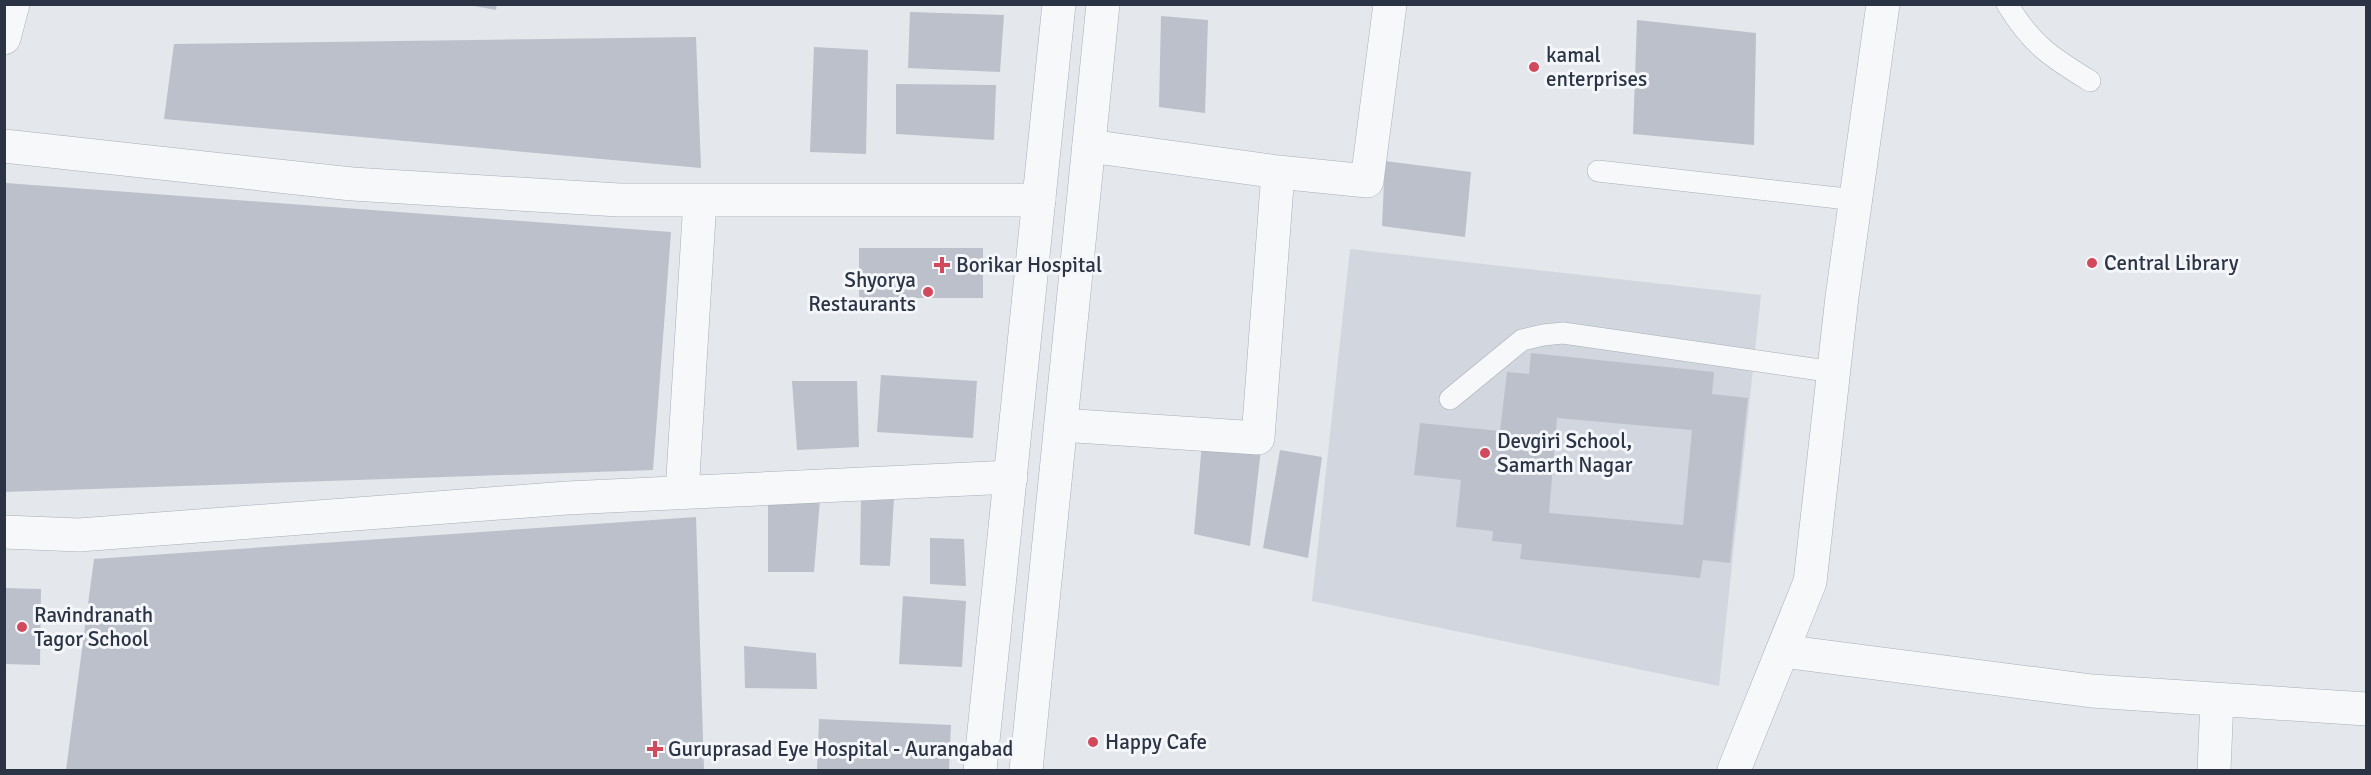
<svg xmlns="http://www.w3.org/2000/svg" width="2371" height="775" font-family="Signika,sans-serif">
<rect width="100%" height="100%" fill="#e4e7ec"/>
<path fill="#d2d6de" d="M1350,249L1761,295L1719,686L1312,601Z"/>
<path fill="#bbc0ca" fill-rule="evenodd" d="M464,4H497L496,10Z
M910,12L1004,15L1000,72L908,68Z
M1161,16L1208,20L1205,113L1159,107Z
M1637,20L1756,33L1754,145L1633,134Z
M696,37L701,168L164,119L174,44Z
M814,47L868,50L866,154L810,152Z
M896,84L996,85L994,140L896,134Z
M1385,161L1471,172L1465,237L1382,226Z
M6,183L671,232L653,470L4,492Z
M859,248H983V298H859Z
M1531,353L1714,372L1712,394L1748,398L1730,563L1703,560L1700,578L1520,559L1522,544L1492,541L1493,531L1456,527L1461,480L1414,475L1420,423L1500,431L1507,372L1529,374ZM1557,418L1692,430L1683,525L1549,513Z
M881,375L977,381L973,438L877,432Z
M792,381H857L859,447L797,450Z
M1202,443L1261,449L1250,546L1194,534Z
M1280,450L1322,457L1308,558L1263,548Z
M768,497L820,500L814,572H768Z
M861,498H894L890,566L860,565Z
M696,517L704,770H66L94,559Z
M930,538L964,539L966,586L930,584Z
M5,588L41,589L40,665L5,664Z
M903,596L966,601L962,667L899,664Z
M744,646L816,653L817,689L745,688Z
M819,719L951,725L949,770H817Z"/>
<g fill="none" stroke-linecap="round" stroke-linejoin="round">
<defs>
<path id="service" d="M2007,4C2032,45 2051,57 2090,81
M1598,171L1856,200
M1450,399L1522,340L1543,335L1563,333L1834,372"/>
<path id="minor" d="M4,38L13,4
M4,146L352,184L619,200H1039
M1278,172L1367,181L1390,4
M1061,425L1258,438L1278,172L1089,146
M682,493L700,200
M4,532L79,535L567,498L1011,477
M1782,651L2092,691L2366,709
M1734,770L1810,582L1842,297L1883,4
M2214,770L2217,700"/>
<path id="tertiary" d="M980,770L1059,4
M1026,770L1103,4"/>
</defs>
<use href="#service" stroke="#a9aeb7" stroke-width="22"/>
<use href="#minor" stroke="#a9aeb7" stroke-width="34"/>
<use href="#tertiary" stroke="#a9aeb7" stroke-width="34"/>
<use href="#service" stroke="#f7f8fa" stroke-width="21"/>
<use href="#minor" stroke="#f7f8fa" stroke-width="33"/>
<use href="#tertiary" stroke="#f7f8fa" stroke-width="33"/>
</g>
<g fill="#d1495b" stroke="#f4f6f9" stroke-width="2">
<circle cx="1534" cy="67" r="6"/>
<circle cx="2092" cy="263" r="6"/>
<path d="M939 256h6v6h6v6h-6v6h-6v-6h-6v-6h6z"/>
<circle cx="928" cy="292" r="6"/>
<circle cx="1485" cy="453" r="6"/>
<circle cx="22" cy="627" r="6"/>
<circle cx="1093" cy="742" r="6"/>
<path d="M652 740h6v6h6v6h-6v6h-6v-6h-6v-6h6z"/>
</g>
<g text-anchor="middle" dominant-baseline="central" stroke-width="6" stroke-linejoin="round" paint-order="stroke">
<g font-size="21" fill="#2b3445" stroke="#f4f6f9" text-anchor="start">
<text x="1546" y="55">kamal<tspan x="1546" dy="24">enterprises</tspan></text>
<text x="2104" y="263">Central Library</text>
<text x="956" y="265">Borikar Hospital</text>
<text x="916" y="280" text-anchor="end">Shyorya<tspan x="916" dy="24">Restaurants</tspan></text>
<text x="1497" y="441">Devgiri School,<tspan x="1497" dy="24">Samarth Nagar</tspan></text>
<text x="34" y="615">Ravindranath<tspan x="34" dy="24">Tagor School</tspan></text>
<text x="1105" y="742">Happy Cafe</text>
<text x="668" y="749">Guruprasad Eye Hospital - Aurangabad</text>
</g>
</g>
<rect width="2371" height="775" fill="none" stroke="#2b3445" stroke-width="12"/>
</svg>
